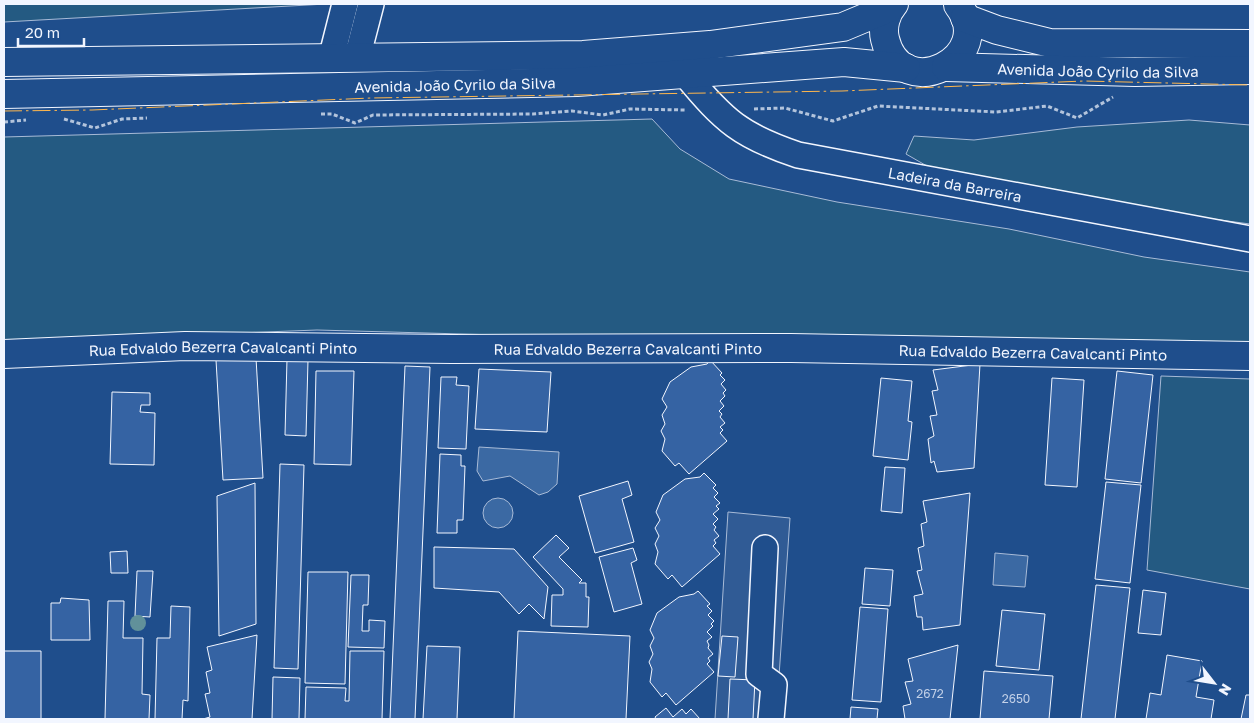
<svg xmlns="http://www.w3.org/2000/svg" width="1254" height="723" font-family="'Golos Text',sans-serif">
<rect width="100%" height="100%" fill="#1f4e8c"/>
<path fill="#245a82" stroke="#a8bbd7" d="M4,4H326L4,22Z
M652,119L680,149L729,179L837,202L1009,229L1144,257L1250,272V350L791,343L317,330L4,342V137Z
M1189,120L1250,125V224L960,185L906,154L914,136L974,140L1077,127Z
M1161,376L1250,379V589L1147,570Z"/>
<path fill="#305b95" stroke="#a8bbd7" d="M728,512L790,518L776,719H715Z"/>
<path fill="#3b69a3" stroke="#a8bbd7" d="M479,447L559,452L557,484L548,492L539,495L510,476L483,481L477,471Z
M483 513a15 15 0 1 1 30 0a15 15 0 1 1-30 0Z
M995,553L1028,556L1025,587L993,585Z"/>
<path fill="#3563a3" stroke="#f2f6ff" d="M256,358L263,478L223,480L216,360Z
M287,359L308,360L306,436L285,435Z
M710,360L722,373L720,375L725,380L721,384L726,390L723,393L725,396L720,401L724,406L719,411L722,414L720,417L725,423L720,427L723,430L720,433L727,441L689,474L679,463L675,466L662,451L665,439L661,431L665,424L662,415L667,407L662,399L670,382L691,367L707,364Z
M980,364L974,468L937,472L934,461L931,463L928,439L934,436L930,416L937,415L932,391L938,390L933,370Z
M405,366L430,367L415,719H390Z
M479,369L551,372L547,432L475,429Z
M316,371H354L351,465L314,464Z
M1117,371L1153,375L1141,483L1105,479Z
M441,377H457L456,385L469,386L466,449L438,448Z
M881,378L912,381L908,421L912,422L908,460L873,456Z
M1052,378L1084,380L1077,487L1045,485Z
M112,392L150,393V405H141L140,412L155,413L154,465L110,464Z
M440,454L461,455V466H465L463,520H457V533H437Z
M280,464L304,465L298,669L274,668Z
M885,467L905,468L902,513L881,511Z
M704,473L716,485L713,488L718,493L714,497L720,503L716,506L719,509L713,514L718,519L713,524L716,527L714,530L719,536L714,540L716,543L713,546L720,554L682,587L672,575L668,579L655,564L658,552L655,544L659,536L655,528L660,520L656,512L663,495L685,479L700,477Z
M628,481L632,495L622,499L634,542L595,553L579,496Z
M1106,482L1141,485L1130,583L1095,579Z
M255,483L256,624L219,636L217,496Z
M970,493L960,625L923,630L922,617H917L914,596L923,594L917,571L922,570L918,548L924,546L921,524L927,522L923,501Z
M556,535L569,548L559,557L582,580L579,583H586V597H589L588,627L551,626L552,595H563V589L533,557Z
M434,547L514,549L548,587L544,619L529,604L519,614L499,592L434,588Z
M633,548L637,560L631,563L642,604L614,612L599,557Z
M127,551L128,573H111L110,552Z
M865,568L893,570L890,606L862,604Z
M137,571H153L150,617L135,616Z
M308,572H348L345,684L305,683Z
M351,575H369L368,605H363L362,631H369V620L385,621L384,648L348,647Z
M1096,585L1130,588L1115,719H1081Z
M1143,590L1166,593L1161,635L1138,633Z
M698,591L710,604L707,606L712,611L708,615L714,621L711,624L713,626L707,632L712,637L707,641L709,645L708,648L713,654L708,658L710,661L707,664L714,672L676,705L666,693L662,697L650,682L652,669L649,662L653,654L650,646L654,638L650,630L657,613L679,597L694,594Z
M61,598L89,600L90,640H51V603H60Z
M108,601H124L123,638H143L142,694L150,695L149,719H105Z
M171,606L190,607L188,701L183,700L182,719H155L157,638H170Z
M860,607L888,609L881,702L852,700Z
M1002,610L1045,614L1039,670L996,666Z
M518,631L630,636L626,719H514Z
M257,635L252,719H203L210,717L205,694L210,693L206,672L212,670L207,647Z
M722,636L738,637L735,677L718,676Z
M958,645L950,719H954H905L903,706L911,704L905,682L913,681L908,659Z
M427,646L460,647L457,719H423Z
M4,651H41V719H4Z
M350,651H384L382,719H305L306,687L346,688L345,701H349Z
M1167,655L1202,661L1196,697L1214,700L1211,719H1146L1150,693L1161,695Z
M984,671L1053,676L1049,719H980Z
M273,677L300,678L299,719H272Z
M730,679L755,680L753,719H728Z
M1246,695H1250V719H1241Z
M851,707L878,709L877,719H850Z
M666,708L673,717L682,709L686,714L691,709L700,719H656L655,717Z"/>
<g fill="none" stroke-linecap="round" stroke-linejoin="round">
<defs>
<g id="minor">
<path d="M357,58L371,4"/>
<path d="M331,59L345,4"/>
<path id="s1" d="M686,75C724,121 741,136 798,155L1250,239"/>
<path d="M765,548L759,674L774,685L771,719"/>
</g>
<g id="major">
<path d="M894,4C886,13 882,27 885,39C901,107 999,57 958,5"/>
<path d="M965,18L997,30L1050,43L1250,44"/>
<path d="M4,62L583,55L710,45L843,27L891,7"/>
<path id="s2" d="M946,67L1135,72L1250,70"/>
<path id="s3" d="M4,94L577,82L844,62L906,68"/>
<path id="s4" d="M4,354L185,346L452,349L791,348L1250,356"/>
</g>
</defs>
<use href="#minor" stroke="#f2f6ff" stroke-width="28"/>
<use href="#major" stroke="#f2f6ff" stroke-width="30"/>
<path stroke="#b3c4dc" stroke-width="3" stroke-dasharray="4 2.5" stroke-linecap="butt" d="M754,109L785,108L833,121L878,106L996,112L1047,106L1077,118L1113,97
M321,114H332L355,123L373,115L533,114L572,111L603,115L630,109L686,110
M64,119L95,128L122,119L147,118
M4,122L26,120"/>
<use href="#minor" stroke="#1f4e8c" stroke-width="25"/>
<use href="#major" stroke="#1f4e8c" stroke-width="28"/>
<path stroke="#ffb74d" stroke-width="1" stroke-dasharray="18 4 2.5 4" stroke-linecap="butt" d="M4,111L92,110L371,98L842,91L1084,81L1250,85"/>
</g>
<circle fill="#61919a" cx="138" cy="623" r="8"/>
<g text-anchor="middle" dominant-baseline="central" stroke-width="4" stroke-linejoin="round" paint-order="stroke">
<g font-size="12" fill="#c3d1e8">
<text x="930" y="693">2672</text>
<text x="1016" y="698">2650</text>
</g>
<g font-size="15" fill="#f2f6ff" stroke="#1f4e8c">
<text stroke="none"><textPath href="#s2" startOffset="152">Avenida João Cyrilo da Silva</textPath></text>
<text stroke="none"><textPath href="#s3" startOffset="451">Avenida João Cyrilo da Silva</textPath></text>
<text stroke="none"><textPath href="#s1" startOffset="300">Ladeira da Barreira</textPath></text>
<text stroke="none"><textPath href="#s4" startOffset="624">Rua Edvaldo Bezerra Cavalcanti Pinto</textPath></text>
<text stroke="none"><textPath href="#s4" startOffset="219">Rua Edvaldo Bezerra Cavalcanti Pinto</textPath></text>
<text stroke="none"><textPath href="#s4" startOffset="1029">Rua Edvaldo Bezerra Cavalcanti Pinto</textPath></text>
</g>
</g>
<rect width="1254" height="723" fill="none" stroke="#f2f6ff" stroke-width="10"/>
<g transform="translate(1214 683) rotate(121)" stroke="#1f4e8c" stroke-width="4" paint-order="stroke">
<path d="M0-4L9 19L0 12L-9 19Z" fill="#f2f6ff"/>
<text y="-8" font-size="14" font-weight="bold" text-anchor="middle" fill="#f2f6ff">N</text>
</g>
<path d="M18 38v8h66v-8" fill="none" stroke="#f2f6ff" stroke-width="2.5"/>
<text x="25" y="38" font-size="15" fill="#f2f6ff" stroke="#1f4e8c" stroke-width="4" paint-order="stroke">20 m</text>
</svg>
